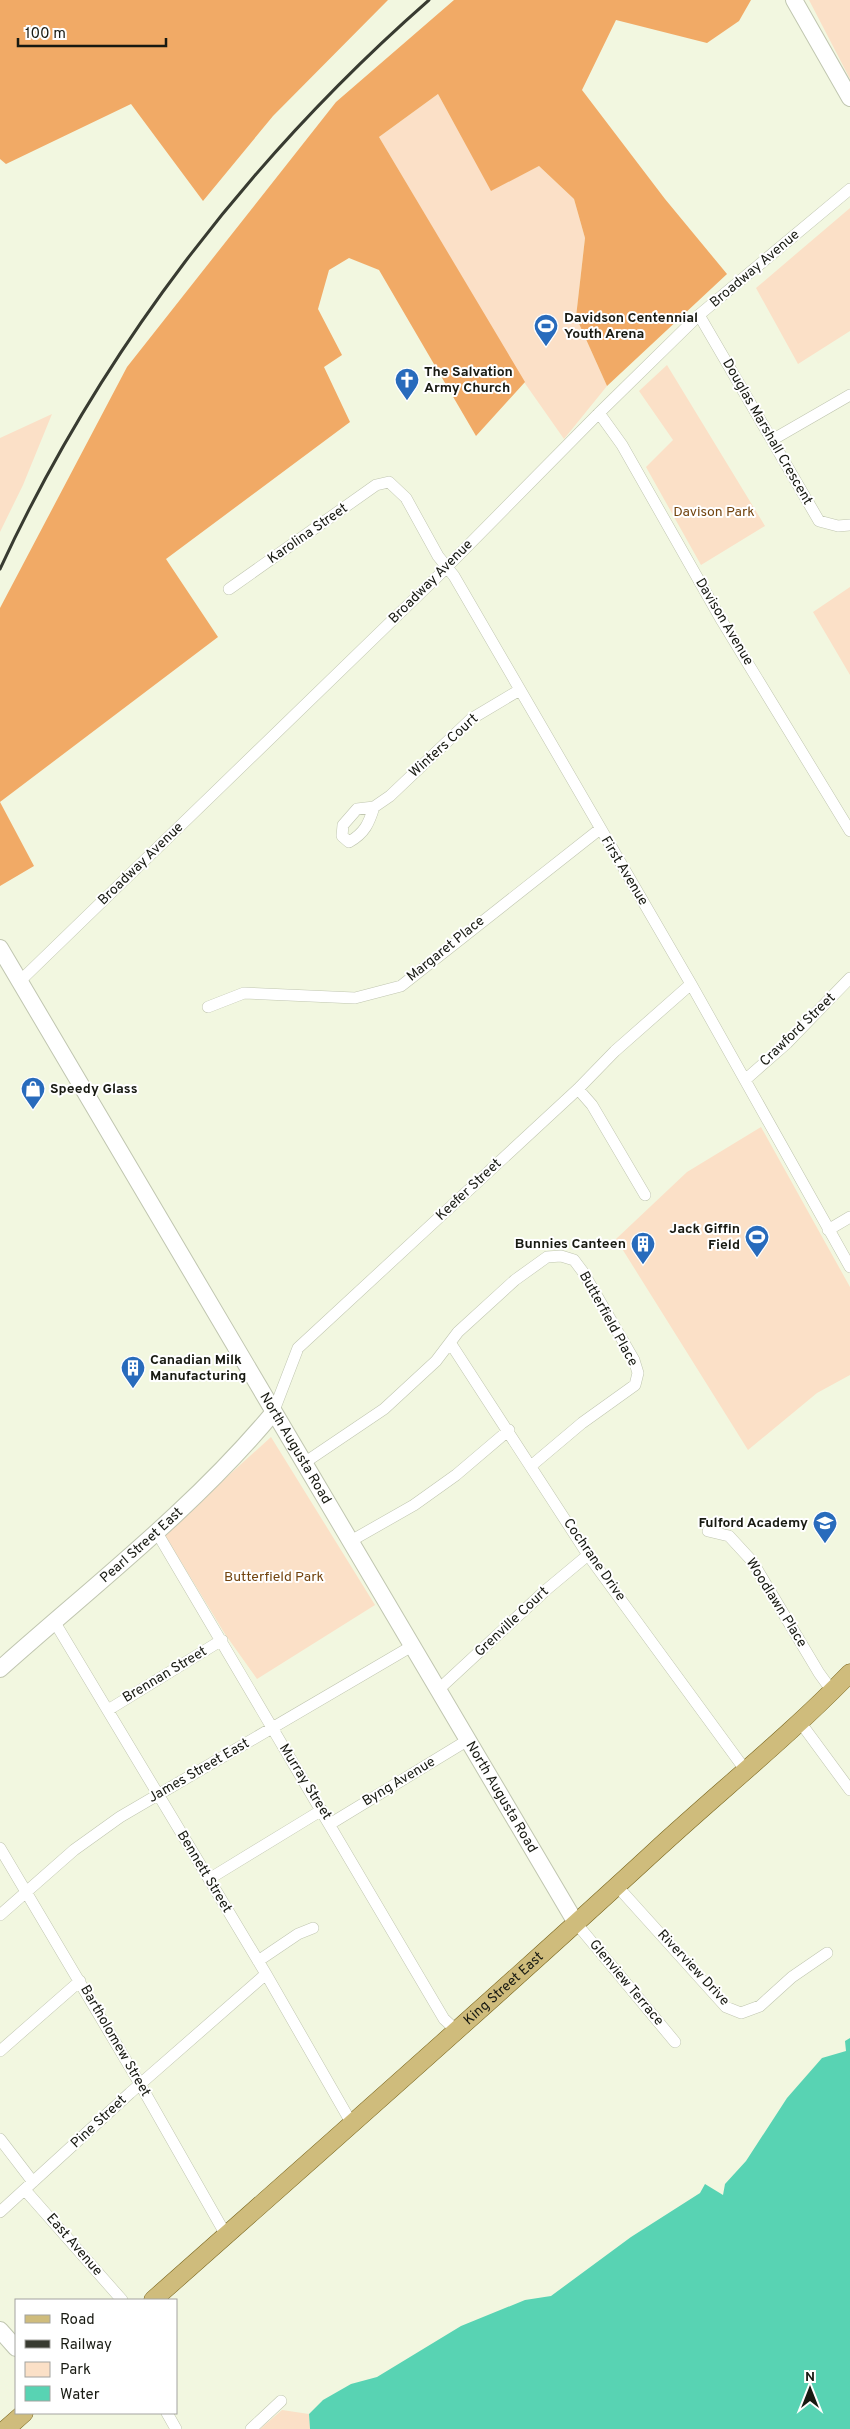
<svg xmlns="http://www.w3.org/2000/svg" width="850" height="2429" font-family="Overpass,sans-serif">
<rect width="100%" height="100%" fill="#f2f7e0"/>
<path fill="#fbe0c7" d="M809,0H850V79Z
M438,94L491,190L539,166L574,199L585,238L576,317L607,386L564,439L524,382L379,137Z
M850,208V331L798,364L756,288Z
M667,365L765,526L701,565L646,467L673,440L639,391Z
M52,414L23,485L0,532V438Z
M850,587V675L813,612Z
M761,1127L850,1287V1375L817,1393L748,1450L616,1239L687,1172Z
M271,1437L375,1605L257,1679L225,1634L164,1534Z
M282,2410L309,2414L310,2429H260Z"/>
<path fill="#f1aa66" d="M0,0H388L273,116L203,201L131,104L6,164L0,159Z
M454,0H751L739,21L707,43L616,20L582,90L665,199L727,274L607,386L576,317L585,238L574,199L539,166L491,191L438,94L379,137L525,382L476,436L379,270L349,258L329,270L318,309L342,355L324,367L350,422L166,559L218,637L0,802L34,866L0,886V608L127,367L336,102Z"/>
<path fill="#58d3b3" d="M850,2038V2429H310L309,2414L323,2400L351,2384L377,2377L461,2326L525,2300L551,2296L631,2237L700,2193L705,2184L723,2195L725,2184L746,2161L787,2098L822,2058L846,2051L845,2041Z"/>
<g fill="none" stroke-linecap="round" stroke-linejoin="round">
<defs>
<path id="street" d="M699,315L819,521L838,526L850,525
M599,413L622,445L722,621L850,831
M772,440L850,395
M229,589L376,485L389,482L406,498L438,556L454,576L691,984L850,1267
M374,807C369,823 365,833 349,842L342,836L343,825L357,809L374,807L390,796L471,719L518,691
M19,982L437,577L599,413L699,315L850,189
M208,1007L244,993L355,998L401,986L600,829
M745,1080L787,1043L850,978
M578,1089L592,1105L645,1195
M828,1230L850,1217
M451,1344L588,1555L746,1771
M273,1413L298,1348L578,1089L615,1051L691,984
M304,1463L384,1409L436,1361L458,1332L515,1280L547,1257L561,1256L574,1260L583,1272L634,1360L638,1373L635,1385L582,1423L531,1466
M156,1531C252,1694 349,1856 444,2019L457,2031
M708,1531L729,1536L752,1561L819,1673L832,1691
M349,1542L414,1505L456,1475L509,1430
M54,1621L266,1974L352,2124
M438,1690L546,1590L588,1555
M108,1710L222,1640
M800,1722L850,1790
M330,1824L468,1740
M0,1848L140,2084L226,2235
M209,1879L322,1810
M617,1886L726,2007L741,2013L760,2006L792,1977L827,1953
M0,1915L74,1850L120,1817L412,1646
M576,1923L675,2042
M258,1961L298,1934L313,1928
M0,2051L80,1981
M0,2139L33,2182
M25,2190L122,2300
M0,2212L130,2093L266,1974
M167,2413L176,2429
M251,2429L281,2401"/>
<g id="secondary">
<path d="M794,0L850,98"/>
<path id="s1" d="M0,948L576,1923"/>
<path id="s2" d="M0,1669C93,1586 193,1509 273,1413"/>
<path d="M0,2330L16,2348"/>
</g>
<g id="primary">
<path id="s3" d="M153,2300C321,2151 490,2003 655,1851C720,1791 789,1736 850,1673"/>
<path d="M6,2429L24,2413"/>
</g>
</defs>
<use href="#street" stroke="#c0c6b0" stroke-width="12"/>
<use href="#secondary" stroke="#c0c6b0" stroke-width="18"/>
<use href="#primary" stroke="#7a661e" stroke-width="19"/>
<use href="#street" stroke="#fff" stroke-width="11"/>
<use href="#secondary" stroke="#fff" stroke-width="16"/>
<use href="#primary" stroke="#cfbc7c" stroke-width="18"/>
<path stroke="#383b31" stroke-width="3" d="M0,569C101,351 249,158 429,0"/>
</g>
<defs>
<symbol id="stadium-pin" viewBox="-11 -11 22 30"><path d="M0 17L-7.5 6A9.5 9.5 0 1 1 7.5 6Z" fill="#286bbc" stroke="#fff"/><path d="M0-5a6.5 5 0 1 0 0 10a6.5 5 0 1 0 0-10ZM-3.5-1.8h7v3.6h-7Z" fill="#fff"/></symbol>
<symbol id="church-pin" viewBox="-11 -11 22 30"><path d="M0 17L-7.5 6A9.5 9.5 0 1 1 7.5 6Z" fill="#286bbc" stroke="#fff"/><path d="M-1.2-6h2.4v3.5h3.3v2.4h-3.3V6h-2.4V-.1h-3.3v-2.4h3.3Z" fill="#fff"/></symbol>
<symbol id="shop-pin" viewBox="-11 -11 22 30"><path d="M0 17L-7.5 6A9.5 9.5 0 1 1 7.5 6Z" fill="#286bbc" stroke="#fff"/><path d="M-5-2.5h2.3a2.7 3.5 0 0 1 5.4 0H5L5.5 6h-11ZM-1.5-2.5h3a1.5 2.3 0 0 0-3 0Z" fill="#fff"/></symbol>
<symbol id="building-pin" viewBox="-11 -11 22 30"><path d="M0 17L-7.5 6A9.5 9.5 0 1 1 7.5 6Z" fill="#286bbc" stroke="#fff"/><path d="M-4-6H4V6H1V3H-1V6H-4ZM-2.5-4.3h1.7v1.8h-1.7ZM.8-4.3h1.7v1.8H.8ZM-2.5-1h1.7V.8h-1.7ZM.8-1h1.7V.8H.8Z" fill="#fff"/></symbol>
<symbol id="school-pin" viewBox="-11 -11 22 30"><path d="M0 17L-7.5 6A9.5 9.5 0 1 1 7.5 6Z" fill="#286bbc" stroke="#fff"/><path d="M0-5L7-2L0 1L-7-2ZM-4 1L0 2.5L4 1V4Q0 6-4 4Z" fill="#fff"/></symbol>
</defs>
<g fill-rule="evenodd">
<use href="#stadium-pin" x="532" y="312" width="28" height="38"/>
<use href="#church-pin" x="393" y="366" width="28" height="38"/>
<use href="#shop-pin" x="19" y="1075" width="28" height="38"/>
<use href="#stadium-pin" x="743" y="1223" width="28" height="38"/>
<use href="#building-pin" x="629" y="1230" width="28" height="38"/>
<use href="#building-pin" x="119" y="1354" width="28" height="38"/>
<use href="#school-pin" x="811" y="1509" width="28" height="38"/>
</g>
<g text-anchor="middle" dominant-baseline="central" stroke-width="4" stroke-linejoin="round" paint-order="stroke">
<g font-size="14" fill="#181a12" stroke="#fff">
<text transform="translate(755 269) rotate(-40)">Broadway Avenue</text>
<text transform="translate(767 432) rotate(60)">Douglas Marshall Crescent</text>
<text transform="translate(308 534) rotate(-35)">Karolina Street</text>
<text transform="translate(431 582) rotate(-45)">Broadway Avenue</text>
<text transform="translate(724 622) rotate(59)">Davison Avenue</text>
<text transform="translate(444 746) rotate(-42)">Winters Court</text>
<text transform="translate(141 864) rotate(-44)">Broadway Avenue</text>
<text transform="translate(624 871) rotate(59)">First Avenue</text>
<text transform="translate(446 949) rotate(-39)">Margaret Place</text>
<text transform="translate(798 1030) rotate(-44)">Crawford Street</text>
<text transform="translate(469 1190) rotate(-43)">Keefer Street</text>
<text transform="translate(608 1319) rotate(61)">Butterfield Place</text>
<text stroke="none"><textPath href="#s1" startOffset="581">North Augusta Road</textPath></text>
<text stroke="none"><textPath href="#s2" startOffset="188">Pearl Street East</textPath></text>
<text transform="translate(594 1560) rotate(55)">Cochrane Drive</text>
<text transform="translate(776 1603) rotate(58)">Woodlawn Place</text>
<text transform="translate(512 1622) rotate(-43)">Grenville Court</text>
<text transform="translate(165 1675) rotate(-31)">Brennan Street</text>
<text transform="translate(199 1771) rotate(-30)">James Street East</text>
<text transform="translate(305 1782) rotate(58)">Murray Street</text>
<text transform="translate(399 1782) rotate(-31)">Byng Avenue</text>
<text stroke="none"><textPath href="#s1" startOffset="986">North Augusta Road</textPath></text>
<text transform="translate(204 1872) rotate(59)">Bennett Street</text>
<text transform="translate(693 1968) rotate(47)">Riverview Drive</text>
<text transform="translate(626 1983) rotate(50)">Glenview Terrace</text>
<text stroke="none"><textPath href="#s3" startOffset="469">King Street East</textPath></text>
<text transform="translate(115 2041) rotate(60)">Bartholomew Street</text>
<text transform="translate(99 2122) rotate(-43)">Pine Street</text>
<text transform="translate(74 2245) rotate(49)">East Avenue</text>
</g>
<g font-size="14" font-weight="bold" fill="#181a12" stroke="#fff" text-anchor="start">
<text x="564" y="318">Davidson Centennial<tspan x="564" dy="16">Youth Arena</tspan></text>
<text x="424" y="372">The Salvation<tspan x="424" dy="16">Army Church</tspan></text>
<text x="50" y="1089">Speedy Glass</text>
<text x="740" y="1229" text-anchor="end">Jack Giffin<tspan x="740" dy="16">Field</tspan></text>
<text x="626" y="1244" text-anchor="end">Bunnies Canteen</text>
<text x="150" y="1360">Canadian Milk<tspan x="150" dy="16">Manufacturing</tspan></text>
<text x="808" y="1523" text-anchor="end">Fulford Academy</text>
</g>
<g font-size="14" fill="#72440f" stroke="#fff">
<text x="714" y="512">Davison Park</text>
<text x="274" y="1577">Butterfield Park</text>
</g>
</g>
<rect x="15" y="2299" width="162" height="115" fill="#ffffff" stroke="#a3a3a0"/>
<rect x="25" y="2315" width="25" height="8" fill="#cfbc7c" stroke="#a3a3a0"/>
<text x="60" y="2324" font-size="15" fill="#181a12">Road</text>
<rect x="25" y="2340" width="25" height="8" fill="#383b31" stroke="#a3a3a0"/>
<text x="60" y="2349" font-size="15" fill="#181a12">Railway</text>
<rect x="25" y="2362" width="25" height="15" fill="#fbe0c7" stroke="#a3a3a0"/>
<text x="60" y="2374" font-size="15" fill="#181a12">Park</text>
<rect x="25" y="2386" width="25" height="15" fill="#58d3b3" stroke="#a3a3a0"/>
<text x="60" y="2399" font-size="15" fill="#181a12">Water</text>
<g transform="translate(810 2389)" stroke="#ffffff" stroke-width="4" paint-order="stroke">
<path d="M0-4L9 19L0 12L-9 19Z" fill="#181a12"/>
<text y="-8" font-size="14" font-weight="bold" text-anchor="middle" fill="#181a12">N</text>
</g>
<path d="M18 38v8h148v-8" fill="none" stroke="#181a12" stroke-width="2.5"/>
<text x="25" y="38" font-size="15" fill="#181a12" stroke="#ffffff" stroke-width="4" paint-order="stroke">100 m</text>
</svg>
